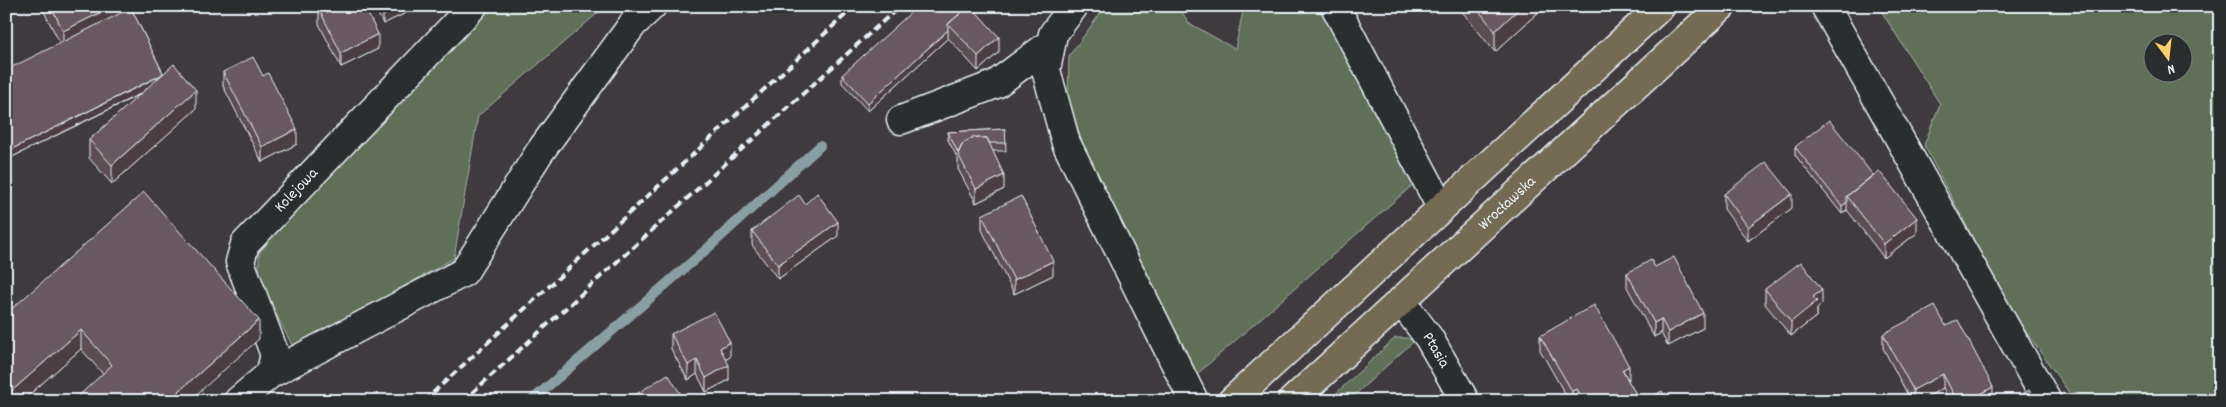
<svg xmlns="http://www.w3.org/2000/svg" width="2226" height="407" font-family="Dekko,sans-serif">
<rect width="100%" height="100%" fill="#3e3a3d"/>
<filter id="ink" filterUnits="userSpaceOnUse"><feTurbulence type="fractalNoise" baseFrequency=".02" numOctaves="2"/><feDisplacementMap in="SourceGraphic" scale="10" xChannelSelector="R" yChannelSelector="G"/><feConvolveMatrix kernelMatrix="1 2 1 2 8 2 1 2 1" color-interpolation-filters="sRGB"/></filter>
<g filter="url(#ink)">
<path fill="#606f58" stroke="#a4b0a8" fill-rule="evenodd" d="M486,6H606L478,116L454,258L294,349L259,281V253L313,188Z
M1178,6L1189,23L1235,49L1244,6H1321L1415,183L1196,375L1082,144L1068,100L1069,56L1105,7Z
M1878,6H2220V401H2075L2010,309L1924,145L1940,104ZM2154,42H2184V72H2154Z
M1395,338H1407L1414,341L1348,401H1328Z"/>
<g fill="none" stroke-linecap="round" stroke-linejoin="round">
<path stroke="#8a9fa4" stroke-width="10" d="M531,401L708,248L820,146"/>
<defs>
<g id="minor">
<path d="M1074,6L1053,34L1046,70L1066,143L1194,401"/>
<path d="M1335,6L1441,207"/>
<path d="M1825,6L2047,401"/>
<path d="M901,120L996,84L1051,43"/>
<path id="s1" d="M1402,302L1429,338L1465,401"/>
<path id="s2" d="M270,374L275,355L240,262L245,244L473,6"/>
<path d="M238,401L270,374L464,272L539,153L633,24L652,6"/>
</g>
<g id="major">
<path d="M1232,401L1661,6"/>
<path id="s3" d="M1292,401L1722,6"/>
</g>
</defs>
<use href="#minor" stroke="#e8f1f8" stroke-width="31"/>
<use href="#major" stroke="#e8f1f8" stroke-width="31"/>
<use href="#minor" stroke="#2a2d2e" stroke-width="28"/>
<use href="#major" stroke="#746b52" stroke-width="28"/>
<path stroke="#e8f1f8" stroke-width="4" stroke-dasharray="8 4" stroke-linecap="butt" d="M424,401L855,6
M463,401L900,6"/>
</g>
<path fill="#5c4d53" stroke="#e8f1f8" d="M41,6H131V8L163,73L196,109L112,184L89,158V140L141,94L6,160L60,43Z
M374,6H412V10L383,24Z
M983,6L976,12L999,52L978,71L948,38L868,111L842,83V75Z
M1459,6H1545L1495,52L1459,8Z
M319,9L378,49L341,67L319,24Z
M223,72L297,144L262,162L223,86Z
M1005,129L1006,151H993L1004,189L976,203L958,169V159L948,140V132Z
M1795,147L1917,233L1884,258L1847,210L1842,214L1795,155Z
M1724,194L1792,208L1748,241L1724,209Z
M805,204L838,236L778,279L752,245V231Z
M982,215L1053,275L1014,294L982,230Z
M1655,267L1703,328L1668,346L1661,333L1654,337L1627,287V273Z
M1765,289L1822,304L1817,309V316L1791,336L1765,304Z
M6,314L259,339L103,374L81,349L22,401H6Z
M1946,326L1993,401H1950L1943,388L1920,401H1911L1883,348V334Z
M671,334L730,357L726,359L729,380L706,392L697,374L688,380L671,349Z
M1540,336L1628,381L1640,401H1569L1540,350Z"/>
<path fill="#4b3e43" stroke="#e8f1f8" d="M114,6H131V16L63,50V31Z
M403,6H412V10L383,24V16Z
M974,6H983L955,31Z
M1522,6H1545L1495,52V31Z
M948,30V38L868,111V103Z
M378,34V49L341,67V53Z
M999,37V52L978,71V56Z
M164,74V82L6,160V152Z
M196,90V109L112,184V165Z
M297,129V144L262,162V147Z
M1004,175V189L976,203V189Z
M1792,194V208L1748,241V227Z
M1847,202V210L1842,214V206Z
M1917,218V233L1884,258V244Z
M838,222V236L778,279V265Z
M1053,261V275L1014,294V280Z
M1822,290V304L1817,309V316L1791,336V322L1813,297Z
M1703,313V328L1668,346V332Z
M1661,319V333L1654,337V323Z
M259,320V339L189,401H168Z
M81,330V349L22,401H6V396Z
M730,342V357L720,363V348Z
M697,360V374L688,380V365Z
M729,365V380L706,392V378Z
M1629,366V380L1622,370Z
M1943,374V388L1920,401H1913V390Z
M1993,387V401H1968Z
M1577,389V401H1572V391Z"/>
<path fill="#6b5960" stroke="#e8f1f8" d="M51,6H114L63,31Z
M325,6H364L378,34L341,53L319,9Z
M378,6H403L383,16Z
M918,6H969L948,24V30L868,103L842,75Z
M969,6H971L999,37L978,56L948,24Z
M1475,6H1522L1495,31Z
M131,8L163,73L161,75L6,152V70Z
M253,57L263,76L268,73L297,129L262,147L223,72Z
M174,64L196,90L112,165L89,140Z
M1829,120L1873,175L1847,196V202L1842,206L1795,147Z
M1005,129L1006,143H989L987,138L974,137L963,143L958,153L948,132Z
M974,137L987,138L1004,175L976,189L958,154L963,143Z
M1766,162L1792,194L1748,227L1724,194Z
M1879,171L1917,218L1884,244L1847,196Z
M144,192L259,320L168,401H73L112,365L81,330L6,396V314Z
M817,193L838,222L778,265L752,231L799,195L805,204Z
M1021,196L1053,261L1014,280L982,215Z
M1674,257L1703,313L1668,332L1661,319L1654,323L1627,273L1651,260L1655,267Z
M1801,262L1822,290L1813,297L1817,301L1791,322L1765,289Z
M1594,305L1629,366L1622,370L1640,401H1584L1577,389L1572,391L1540,336Z
M1935,306L1946,326L1958,320L1993,387L1968,401H1957L1943,374L1913,390L1883,334Z
M714,312L730,342L720,348L729,365L706,378L697,360L688,365L671,334Z
M668,374L685,401L627,400Z
M2029,390L2035,401H2012Z
M1662,391L1668,401H1644Z"/>
</g>
<g text-anchor="middle" dominant-baseline="central" stroke-width="4" stroke-linejoin="round" paint-order="stroke">
<g font-size="16" fill="#e8f1f8" stroke="#2a2d2e">
<text stroke="none"><textPath href="#s2" startOffset="212">Kolejowa</textPath></text>
<text stroke="none"><textPath href="#s3" startOffset="292">Wrocławska</textPath></text>
<text stroke="none"><textPath href="#s1" startOffset="59">Ptasia</textPath></text>
</g>
</g>
<rect width="2226" height="407" fill="none" stroke="#2a2d2e" stroke-width="25"/>
<rect x="12" y="12" width="2201" height="382" fill="none" stroke="#e8f1f8" stroke-width="2" filter="url(#ink)"/>
<g transform="translate(2168 58) rotate(165)"><circle r="24" fill="#2a2d2e" stroke="#767b7f"/>
<path d="M0-4L9 19L0 12L-9 19Z" fill="#ffd166"/>
<text y="-8" font-size="14" font-weight="bold" text-anchor="middle" fill="#e8f1f8">N</text>
</g>
</svg>
